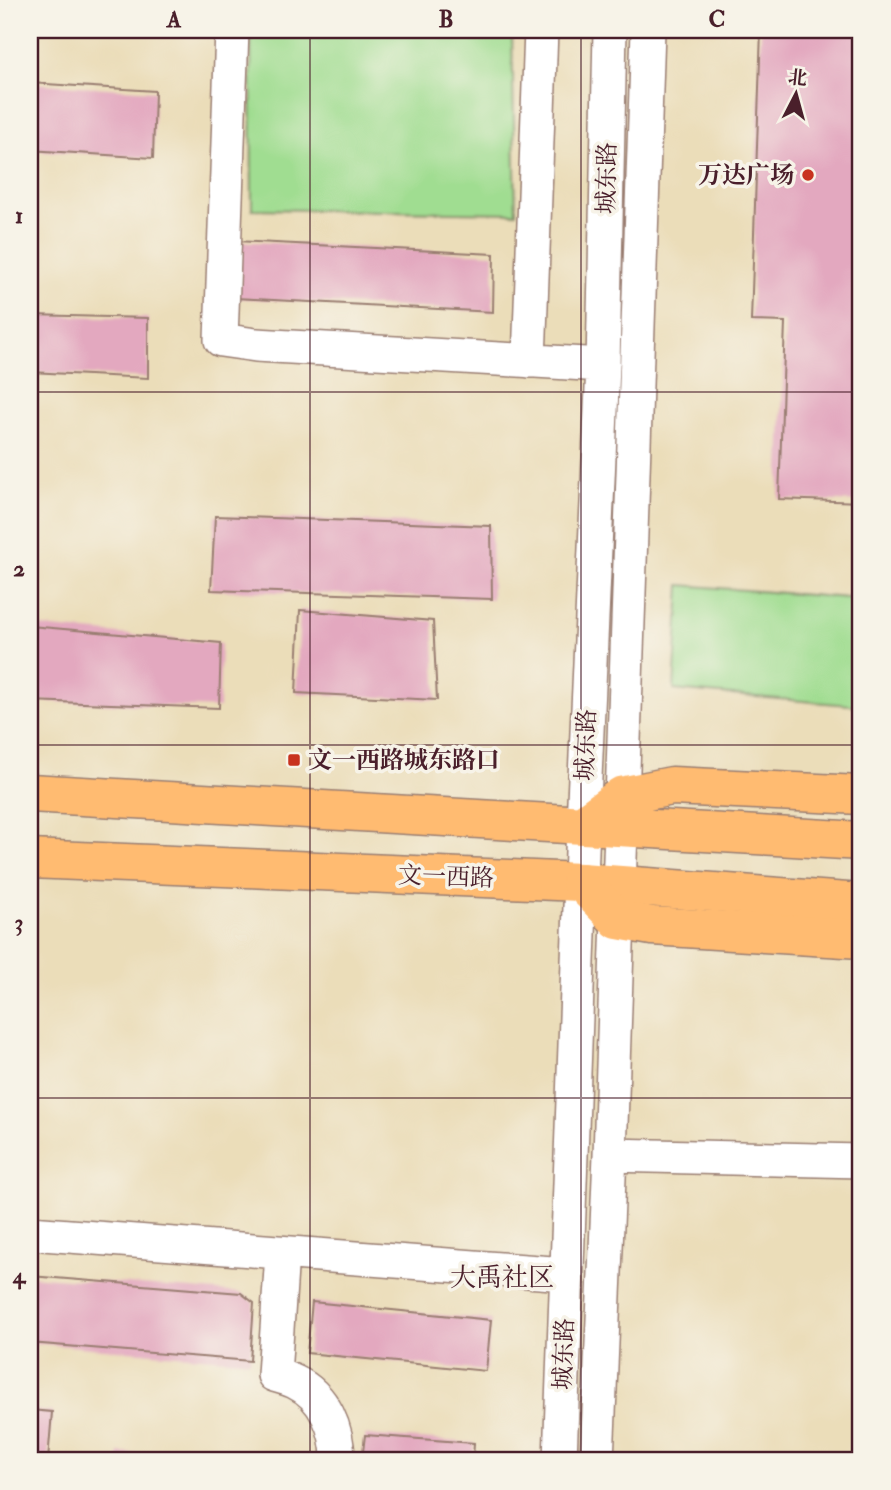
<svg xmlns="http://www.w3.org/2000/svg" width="891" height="1490" font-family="'IM FELL Double Pica','Noto Serif SC',serif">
<rect width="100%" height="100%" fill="#f7f3e8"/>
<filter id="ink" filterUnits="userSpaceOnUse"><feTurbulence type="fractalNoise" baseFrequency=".0143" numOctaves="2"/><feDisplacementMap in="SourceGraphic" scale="14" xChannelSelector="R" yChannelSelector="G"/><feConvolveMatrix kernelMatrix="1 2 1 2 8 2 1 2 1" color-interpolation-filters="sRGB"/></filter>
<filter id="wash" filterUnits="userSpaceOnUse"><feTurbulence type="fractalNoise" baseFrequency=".00686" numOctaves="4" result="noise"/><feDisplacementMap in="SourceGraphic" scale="28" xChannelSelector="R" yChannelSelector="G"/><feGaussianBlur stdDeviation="1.57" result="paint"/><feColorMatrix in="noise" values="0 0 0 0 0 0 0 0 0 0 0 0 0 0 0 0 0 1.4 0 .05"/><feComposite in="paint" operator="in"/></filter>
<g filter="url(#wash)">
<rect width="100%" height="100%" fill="#ebddb9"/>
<path fill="#a0dd91" stroke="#757e5e" stroke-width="2" d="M251,30H428L512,35L516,213L252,209Z
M680,585L861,599V706L674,690Z"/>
<g id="blocks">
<path fill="#e3a8bf" d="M761,30H861V502L779,499L785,322L751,321Z
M30,83L155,91L153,158L30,150Z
M236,241L494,254L493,312L235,298Z
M30,315L148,318V378L30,372Z
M215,516L491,526L492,599L211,590Z
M300,610L433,621L437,700L296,693Z
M30,626L221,643L219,708L30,701Z
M30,1276L241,1293L254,1303L250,1361L30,1343Z
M312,1302L491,1320L486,1371L307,1353Z
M30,1410L52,1412L48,1460H30Z
M365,1435L474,1443L473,1460H362Z
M119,1453L194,1458V1460H119Z"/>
</g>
</g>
<g filter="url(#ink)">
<use href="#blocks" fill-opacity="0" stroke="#9a7e72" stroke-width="2"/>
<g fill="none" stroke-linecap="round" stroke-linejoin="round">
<defs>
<path id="minor" d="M232,30L221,340L256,345L603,365
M529,361L541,30
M610,1155L861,1161
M30,1233L566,1274
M282,1253L274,1375C281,1377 289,1379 295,1382C325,1396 338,1430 338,1460
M560,1460L583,824L603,365L610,30
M597,1460L610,1155L648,30"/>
<path id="major" d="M30,793L861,841
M583,824L621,796L672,786L861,795
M30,859L581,882L861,903"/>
<path id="highway" d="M581,882L618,920L652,926L861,939"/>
</defs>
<use href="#minor" stroke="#9a7e72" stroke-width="36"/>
<use href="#major" stroke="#9a7e72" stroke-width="41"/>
<use href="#highway" stroke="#9a7e72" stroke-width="41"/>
<use href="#minor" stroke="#fff" stroke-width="33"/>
<use href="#major" stroke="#ffbb71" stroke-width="38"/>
<use href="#highway" stroke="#ffbb71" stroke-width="38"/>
</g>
</g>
<path fill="none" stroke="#4a1f2b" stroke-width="2" stroke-opacity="0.55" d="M310,30V1460M581,30V1460M30,392H861M30,745H861M30,1098H861"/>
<g fill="#c8321e" stroke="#f7f3e8" stroke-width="2.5">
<circle cx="808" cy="175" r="7"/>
<rect x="287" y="753" width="14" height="14" rx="3.5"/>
</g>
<g text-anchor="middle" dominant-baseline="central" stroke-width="7" stroke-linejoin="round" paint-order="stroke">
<g font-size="24" font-weight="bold" fill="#4a1f2b" stroke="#f7f3e8" text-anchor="end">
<text x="794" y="175">万达广场</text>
<text x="308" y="760" text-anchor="start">文一西路城东路口</text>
</g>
<g font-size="24" fill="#4a1f2b" stroke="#f7f3e8">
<text transform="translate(607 178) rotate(-89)">城东路</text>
<text transform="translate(586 745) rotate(-88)">城东路</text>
<text transform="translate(446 877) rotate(2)">文一西路</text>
<text transform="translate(564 1354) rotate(-88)">城东路</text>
</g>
<g font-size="26" fill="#4a1f2b" stroke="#f7f3e8">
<text x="502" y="1278">大禹社区</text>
</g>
</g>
<rect width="891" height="1490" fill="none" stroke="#f7f3e8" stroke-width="77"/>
<g transform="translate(796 94) rotate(6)" stroke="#f7f3e8" stroke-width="5" paint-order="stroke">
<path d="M0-5L12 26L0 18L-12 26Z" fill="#4a1f2b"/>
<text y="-10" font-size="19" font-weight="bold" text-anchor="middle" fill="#4a1f2b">北</text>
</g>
<rect x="38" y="38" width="814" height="1414" fill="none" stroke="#4a1f2b" stroke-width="2.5"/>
<g font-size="23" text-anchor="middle" font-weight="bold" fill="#4a1f2b">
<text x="174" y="27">A</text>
<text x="446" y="27">B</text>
<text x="717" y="27">C</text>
<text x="19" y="223">1</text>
<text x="19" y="576">2</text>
<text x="19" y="930">3</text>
<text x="19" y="1283">4</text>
</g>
</svg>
